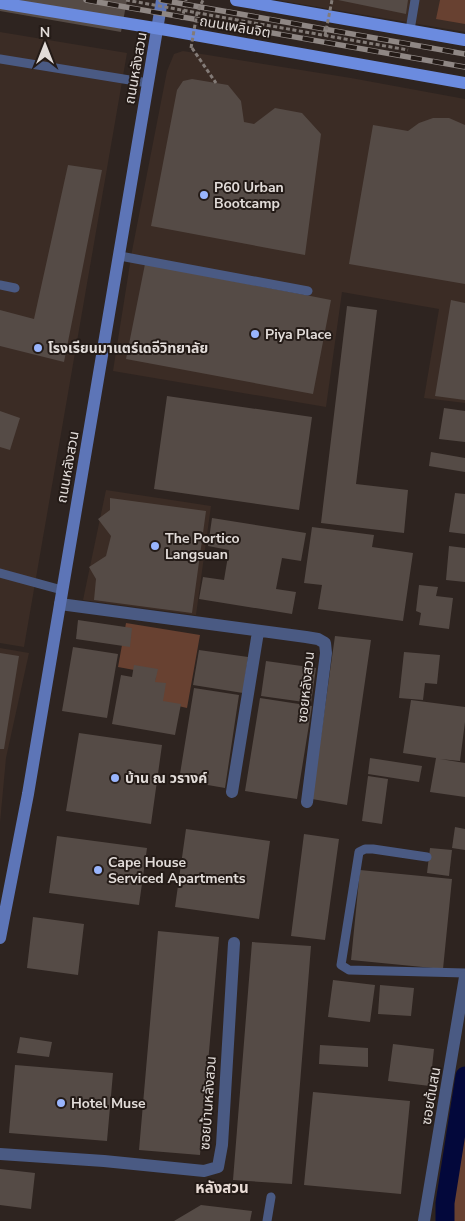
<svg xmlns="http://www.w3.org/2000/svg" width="465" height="1221" font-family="'Nunito Sans','Noto Sans Thai',sans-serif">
<rect width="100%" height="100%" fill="#2e2420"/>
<path fill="#3b2c25" d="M277,0H465V32Z
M0,32L127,53L24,647L0,643Z
M183,51L351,78L465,99V403L424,398L439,309L342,292L326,407L113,371L132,251L167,71L174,54Z
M106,490L211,506L196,615L83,600Z
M0,648L29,653L6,758L0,823Z"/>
<path fill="#684131" d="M440,0H465V24L436,19Z
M126,623L200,635L187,708L152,700L156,674L118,667Z
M465,1119V1221H448Z"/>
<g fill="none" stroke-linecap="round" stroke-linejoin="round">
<path stroke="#03083b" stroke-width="19" d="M445,1221V1203L465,1076"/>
</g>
<path fill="#554b46" d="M0,0H127L121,32L0,11Z
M338,0H408L406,14Z
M192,79L228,85L241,101L244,122L254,124L275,108L302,113L321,134L305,255L151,226L177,90L183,81Z
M433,118H449L465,125V284L349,264L373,125L408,131L419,123Z
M68,165L102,170L64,362L0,346V310L34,319Z
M145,264L331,300L313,394L126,359Z
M451,300L465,303V400L435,396Z
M347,306L377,310L356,484L408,490L404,533L321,523Z
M167,396L312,417L299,510L154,489Z
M444,408L465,411V442L439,439Z
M0,411L20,418L10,450L0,447Z
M431,452L465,458V472L429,466Z
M455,493L465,494V534L449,532Z
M110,498L206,511L192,613L94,600L96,579L89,567L106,556L111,536L98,519L110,510Z
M212,518L306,533L301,561L282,558L276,589L296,592L292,614L199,599L203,577L224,580L229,550L208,546Z
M312,527L374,535L372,547L413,553L403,621L318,609L322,585L304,583Z
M449,546L465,548V582L446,580Z
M419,585L438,587L436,596L453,598L449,629L419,625L421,613L416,611Z
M78,620L132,628L130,647L76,639Z
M335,636L371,640L347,805L312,799Z
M73,647L118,654L107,718L62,711Z
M199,650L248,657L243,693L193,685Z
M404,652L440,655L437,684L425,683L423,700L399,698Z
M0,653L19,656L4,749H0Z
M266,661L316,668L311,703L261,696Z
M134,665L158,669L155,682L166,683L163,701L181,704L175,735L112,724L121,675L132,677Z
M194,688L239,695L225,788L179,780Z
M260,698L312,706L297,799L245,791Z
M411,700L465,707V722L460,761L440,759L465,763V797L430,792L436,758L403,753Z
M79,733L162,745L151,824L66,811Z
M370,758L422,766L419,782L368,774Z
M368,776L388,779L382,824L362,821Z
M455,827L465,829V850L452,848Z
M186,829L270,841L259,919L175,907Z
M304,834L339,839L325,940L291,936Z
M57,836L147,848L139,905L49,893Z
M430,848L452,850L449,876L427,873Z
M360,870L452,879L443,969L351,960Z
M33,917L84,924L78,975L27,968Z
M158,931L219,937L200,1155L139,1150Z
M252,942L311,946L292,1184L233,1180Z
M333,980L375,985L370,1022L328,1017Z
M380,985L414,988L411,1016L378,1014Z
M20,1037L52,1042L49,1057L17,1053Z
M393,1044L434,1049L430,1086L388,1081Z
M320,1045L368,1048V1067L319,1064Z
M15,1065L113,1073L107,1141L9,1133Z
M313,1092L410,1101L401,1194L304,1185Z
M0,1169L35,1173L31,1209L0,1205Z
M201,1205L252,1211L250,1221H174Z"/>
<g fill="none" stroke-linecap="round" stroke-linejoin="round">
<path stroke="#837b77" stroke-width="3" stroke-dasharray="4 2.5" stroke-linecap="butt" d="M182,20L186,0
M254,23L408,50
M192,48L216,83"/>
<path stroke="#4a5a83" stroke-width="9" d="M410,30L415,0
M0,59L148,83
M120,256L308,291
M0,285L15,288
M0,573L62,590
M427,857L373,849H365L359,852L341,965L349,970L465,973
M267,1221L271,1197"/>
<path stroke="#4a5a83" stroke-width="12" d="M60,604L306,637L318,639L325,643L326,653L307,802
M232,792L258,632
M0,1154L104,1161L204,1171L218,1167L222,1145L234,943
M424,1221L465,977"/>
<path stroke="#5d75b7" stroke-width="12" d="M0,938L28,794L162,0"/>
<path stroke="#6b8bdf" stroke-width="12" d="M236,0L465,40
M0,3L167,30L465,83"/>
<defs>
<path id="rail" d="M86,0L465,67
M161,0L465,54"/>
</defs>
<use href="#rail" stroke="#8f8784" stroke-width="5.5"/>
<use href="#rail" stroke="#241b17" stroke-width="4" stroke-dasharray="11" stroke-linecap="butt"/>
<path stroke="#837b77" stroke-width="3" stroke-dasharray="4 2.5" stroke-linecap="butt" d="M126,0L254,23
M325,36L332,0
M191,48L197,13L203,0"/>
</g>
<g fill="#99b5fd" stroke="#241b17" stroke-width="2">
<circle cx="204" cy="195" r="5"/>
<circle cx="255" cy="334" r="5"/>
<circle cx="38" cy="348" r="5"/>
<circle cx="155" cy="546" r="5"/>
<circle cx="115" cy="778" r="5"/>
<circle cx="98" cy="870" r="5"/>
<circle cx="61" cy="1103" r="5"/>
</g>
<g text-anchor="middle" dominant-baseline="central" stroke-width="4" stroke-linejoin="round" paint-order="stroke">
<g font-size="14" fill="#e2dcd9" stroke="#241b17">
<text transform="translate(235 27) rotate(10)">ถนนเพลินจิต</text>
<text transform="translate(136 68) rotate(-80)">ถนนหลังสวน</text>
<text transform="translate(68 467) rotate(-80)">ถนนหลังสวน</text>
<text transform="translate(306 687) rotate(-84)">ซอยหลังสวน</text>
<text transform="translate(431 1096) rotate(-80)">ซอยต้นสน</text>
<text transform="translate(208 1103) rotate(-86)">ซอยบ้านหลังสวน</text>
</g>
<g font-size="14" font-weight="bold" fill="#e2dcd9" stroke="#241b17" text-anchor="start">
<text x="214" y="187">P60 Urban<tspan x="214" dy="16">Bootcamp</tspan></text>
<text x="265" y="334">Piya Place</text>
<text x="48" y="348">โรงเรียนมาแตร์เดอีวิทยาลัย</text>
<text x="165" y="538">The Portico<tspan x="165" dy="16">Langsuan</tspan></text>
<text x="125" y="778">บ้าน ณ วรางค์</text>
<text x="108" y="862">Cape House<tspan x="108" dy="16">Serviced Apartments</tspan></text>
<text x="71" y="1103">Hotel Muse</text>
</g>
<g font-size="15" font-weight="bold" fill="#e9dcd6" stroke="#241b17">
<text x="222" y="1188">หลังสวน</text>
</g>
</g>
<g transform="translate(45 45)" stroke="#241b17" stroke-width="4" paint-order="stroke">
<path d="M0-4L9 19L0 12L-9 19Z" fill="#e2dcd9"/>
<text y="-8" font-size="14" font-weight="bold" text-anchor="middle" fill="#e2dcd9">N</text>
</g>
</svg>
